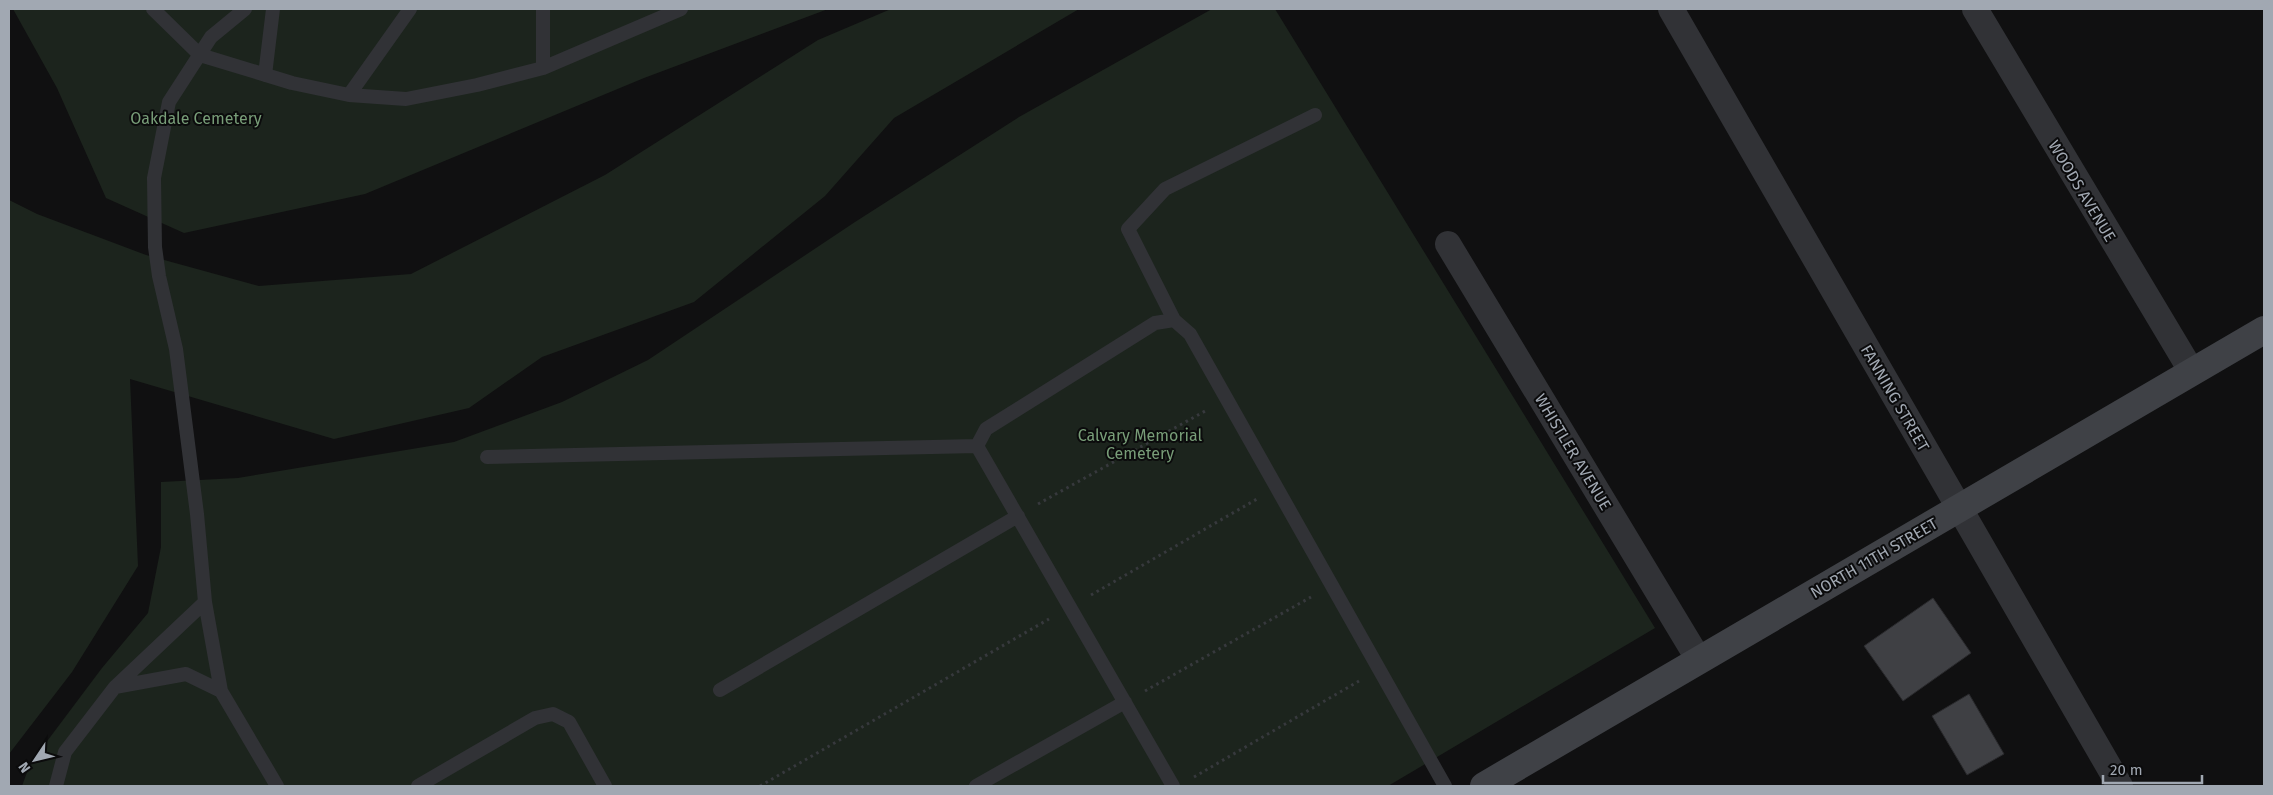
<svg xmlns="http://www.w3.org/2000/svg" width="2273" height="795" font-family="'Fira Sans',sans-serif">
<rect width="100%" height="100%" fill="#101011"/>
<path fill="#1c241d" d="M13,9H828L644,78L365,194L184,233L106,198L57,88Z
M891,9H1079L894,118L825,196L694,302L542,357L469,408L334,439L130,379L138,566L72,672L9,754V200L37,214L146,255L259,286L411,274L605,175L818,40Z
M1212,9H1275L1655,628L1388,786H22L30,764L102,668L148,613L161,547V482L238,478L454,442L562,402L648,360L855,222L1019,117Z"/>
<path fill="#3f4044" stroke="#2a2a2d" d="M1933,598L1971,653L1903,701L1864,646Z
M1969,694L2004,754L1967,775L1932,716Z"/>
<g fill="none" stroke-linecap="round" stroke-linejoin="round">
<path stroke="#37393d" stroke-width="3" stroke-dasharray="2.5 4" stroke-linecap="butt" d="M1038,504L1207,410
M1091,595L1257,499
M1145,691L1311,597
M1194,777L1359,681
M760,786L1049,619"/>
<path stroke="#313236" stroke-width="14" d="M153,9L200,55L292,83L349,95L406,99L477,85L543,68L681,9
M543,9V68
M265,75L273,9
M349,95L410,9
M1174,320L1128,229L1165,189L1315,115
M487,457L977,446
M115,687L186,674L221,691L277,786
M720,690L1018,516
M221,691L205,602L197,514L176,349L159,276L155,247L154,178L169,102L211,37L245,9
M56,786L65,752L115,687L205,602
M418,786L535,718L553,714L569,722L605,786
M976,786L1125,702
M1173,786L977,446L986,429L1155,323L1174,320L1190,334L1445,786"/>
<path stroke="#313236" stroke-width="26" d="M1671,9L2120,786
M1975,9L2192,372
M1448,244L1699,660"/>
<path stroke="#3f4146" stroke-width="28" d="M1484,786L2264,330"/>
</g>
<g text-anchor="middle" dominant-baseline="central" stroke-width="4" stroke-linejoin="round" paint-order="stroke">
<g font-size="16" fill="#789d78" stroke="#0b0b0c">
<text x="196" y="118">Oakdale Cemetery</text>
<text x="1140" y="435">Calvary Memorial<tspan x="1140" dy="18">Cemetery</tspan></text>
</g>
<g font-size="16" fill="#a1a8b2" stroke="#0b0b0c">
<text transform="translate(2082 191) rotate(59)">WOODS AVENUE</text>
<text transform="translate(1895 398) rotate(60)">FANNING STREET</text>
<text transform="translate(1573 452) rotate(59)">WHISTLER AVENUE</text>
<text transform="translate(1874 558) rotate(-30)">NORTH 11TH STREET</text>
</g>
</g>
<rect width="2273" height="795" fill="none" stroke="#a1a8b2" stroke-width="20"/>
<g transform="translate(35 760) rotate(235)" stroke="#0b0b0c" stroke-width="4" paint-order="stroke">
<path d="M0-4L9 19L0 12L-9 19Z" fill="#a1a8b2"/>
<text y="-8" font-size="14" font-weight="bold" text-anchor="middle" fill="#a1a8b2">N</text>
</g>
<path d="M2103 775v8h99v-8" fill="none" stroke="#a1a8b2" stroke-width="2.5"/>
<text x="2110" y="775" font-size="15" fill="#a1a8b2" stroke="#0b0b0c" stroke-width="4" paint-order="stroke">20 m</text>
</svg>
